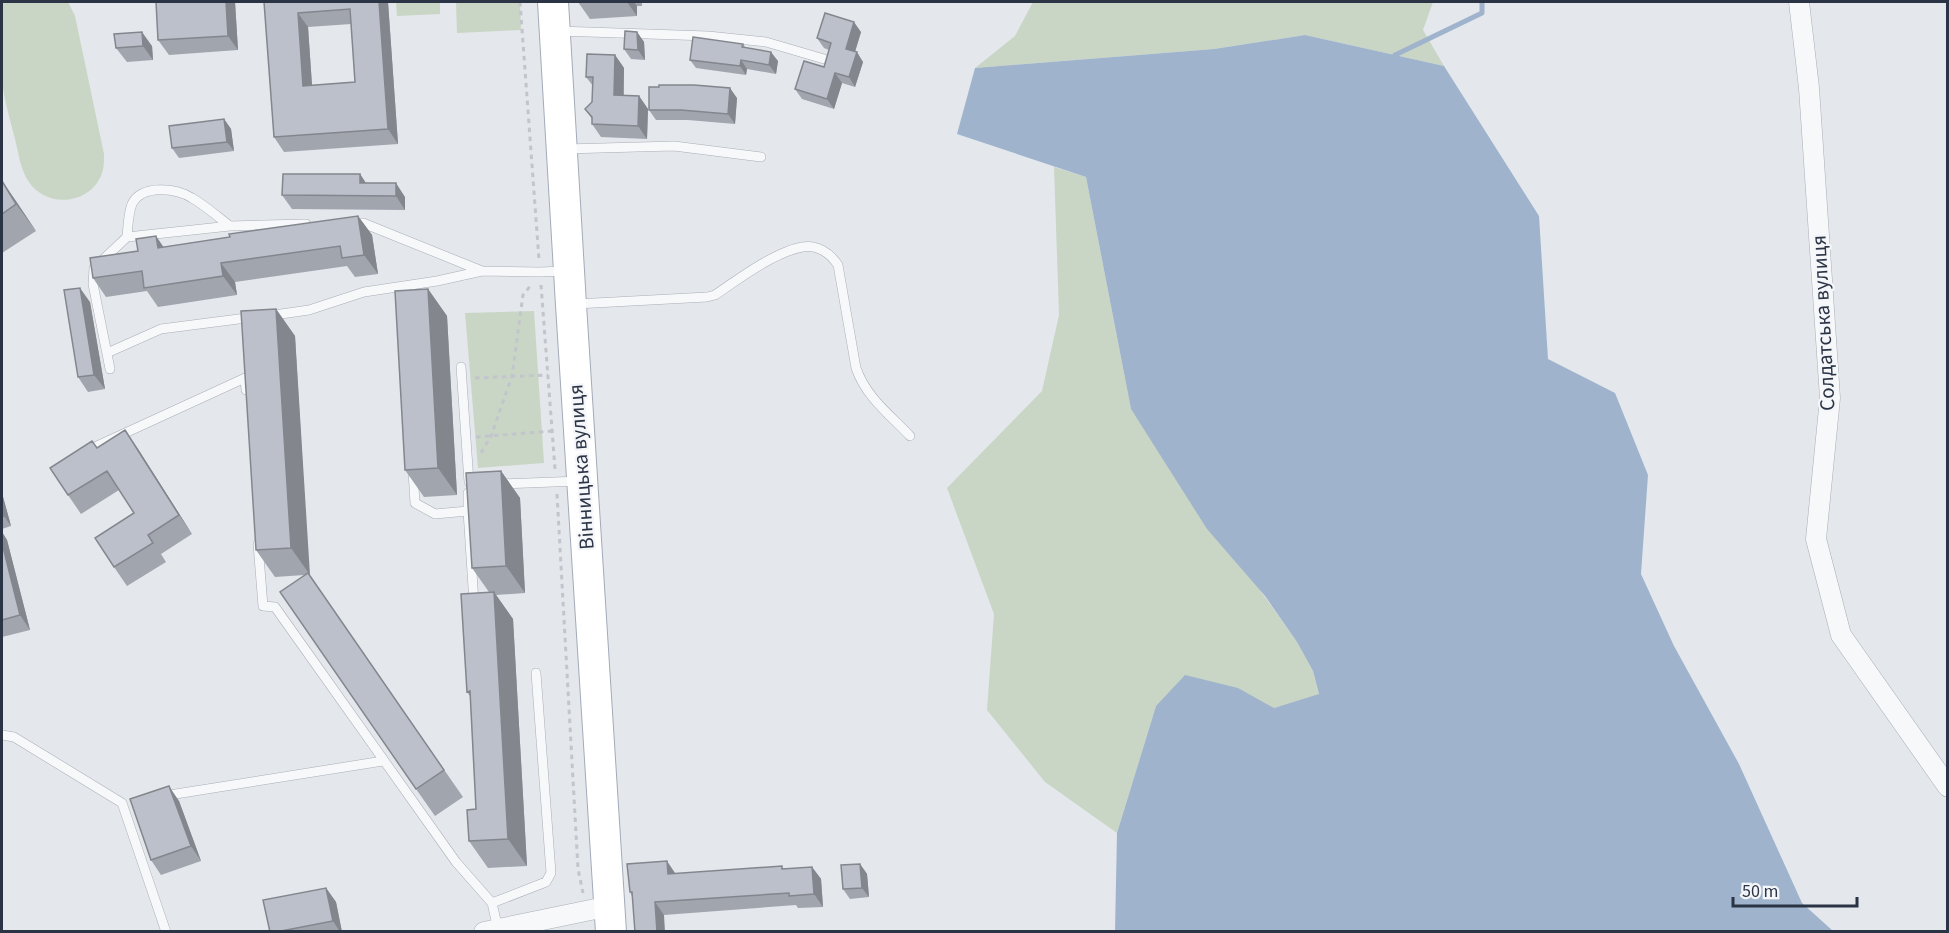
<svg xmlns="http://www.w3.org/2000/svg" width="1949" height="933" font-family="'Source Sans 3',sans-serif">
<rect width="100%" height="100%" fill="#e4e7ec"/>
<path fill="#c9d6c5" d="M2,2H68L75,16L104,154C104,162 104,169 101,176C88,205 46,208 29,182C21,171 19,156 16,143C11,122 4,101 2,80C0,54 2,27 2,2Z
M396,2H440V14L397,16Z
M456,2H520L521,30L457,33Z
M1033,2H1433L1423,30L1444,66L1305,35L1214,49L975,68L1015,36Z
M1054,167L1086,177L1131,409L1297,642L1313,671L1319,695L1274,708L1156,706L1117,833L1045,782L987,710L994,614L947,488L1042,391L1059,315Z
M534,311L544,463L478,468L465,313Z"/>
<path fill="#9fb4cc" d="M1305,35L1444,66L1539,216L1548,359L1615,393L1648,475L1641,574L1674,646L1739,764L1802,903L1833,931H1115L1117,833L1156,706L1185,675L1238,688L1274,708L1319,694L1313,671L1297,642L1265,596L1207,529L1131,409L1086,177L957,134L975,68L1214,49Z"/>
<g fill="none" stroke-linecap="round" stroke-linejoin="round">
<path stroke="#9fb4cc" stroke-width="5" d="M1395,55L1482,13V2"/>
<defs>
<path id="service" d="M558,31L708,36L766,42L824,59
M565,149L674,146L761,157
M353,223H363L482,271L540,272L564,271
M127,237C128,227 128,214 132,204C142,184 176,188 192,198C206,206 218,217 230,226
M576,304L707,297L715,295C740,278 773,253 802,247C817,244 830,253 838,265L856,368C866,397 889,414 910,436
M267,316L309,310L364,292L437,281L482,271
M107,353L161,329L254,317
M461,367L469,482
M110,369L93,284L94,268L127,237L230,226L306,224
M86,451L245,378L246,390
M413,471L415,503L435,514L468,511
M498,484L580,481
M468,493V511L474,603
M258,544L263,606L275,607L456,862L492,903L498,929
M2,735L14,737L122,803L166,932
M163,796L383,761
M492,903L546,882L551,873L536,673"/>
<path id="minor" d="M1799,2L1809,88L1830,398L1816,539L1841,635L1948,787
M484,932L610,906"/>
<path id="primary" d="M553,2L571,305L611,932"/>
</defs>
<use href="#service" stroke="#a9aeb7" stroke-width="10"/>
<use href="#minor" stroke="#a9aeb7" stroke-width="21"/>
<use href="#primary" stroke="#a3abb8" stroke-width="32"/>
<path stroke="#c2c5cb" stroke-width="3" stroke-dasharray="4.5 4.5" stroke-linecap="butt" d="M520,2L539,260
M541,285L555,469
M475,378L548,375
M476,437L552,431
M481,453L491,436L512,376L523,295L532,284
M557,494L578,869L583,893"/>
<use href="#service" stroke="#f7f8fa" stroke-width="9"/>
<use href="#minor" stroke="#f7f8fa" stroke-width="20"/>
<use href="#primary" stroke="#fff" stroke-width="30"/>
</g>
<path fill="#a1a5ae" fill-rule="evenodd" d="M235,2L238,50L169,55L158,40Z
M264,2H388L398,144L284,152L274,137ZM351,24L355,82L312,85L308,27Z
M578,2H642V6H637V16L590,19Z
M637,32L644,42L645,60L631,59L624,49Z
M861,32L855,52L863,62L855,87L842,83L834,109L802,99L795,89L824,67L829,50L824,48L817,38Z
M114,34L152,46L153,60L127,62L116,48Z
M743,44L745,47L778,61L776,74L747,69L746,75L696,68L690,60Z
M615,55L624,68V96H639L648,109L647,139L601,137L592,124V119L585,109L592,102L593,86L586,77Z
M659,87L737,98L735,124L688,120H656L649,110Z
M224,119L231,129L234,151L179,158L172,148Z
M360,174L366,183L405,197V210L292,209L282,195Z
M2,181L36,231L2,253Z
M358,216L372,235L378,274L355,277L347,266L235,282L237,295L158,307L147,291L106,297L93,278L163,247L230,237Z
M428,289L447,316L457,495L424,497L405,470Z
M90,302L105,389L88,392L78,377Z
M276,309L295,336L309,575L463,797L435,816L416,789L304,575L275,577L256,550Z
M97,448L138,449L192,534L161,554L166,562L127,586L114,567L134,513L119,490L81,514L68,495Z
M501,471L520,498L525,593L496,595L513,619L527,866L488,868L469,841L476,809L470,696L467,692L489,592L472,568Z
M2,493L11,526L2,529Z
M2,532L7,540L30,630L2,637Z
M179,801L201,861L161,875L151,860Z
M860,864L867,874L869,897L850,899L843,889Z
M782,866L783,869L812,867L821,879L823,907L798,908L796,905L664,915L632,896L630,892L675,873V874Z
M326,888L336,902L342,932H270Z"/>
<path fill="#83868d" d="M226,2H235L238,50L228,36Z
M379,2H388L398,144L388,129Z
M627,2H634L637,6V16Z
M298,13L308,27L313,100L303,86Z
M854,22L861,32L853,58L846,49Z
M142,32L152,46L153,60L143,46Z
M637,32L644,42L645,60L638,50Z
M771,52L778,61L776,74L769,65Z
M857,52L863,62L855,87L849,77Z
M615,55L624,68L623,108L614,95Z
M741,60L747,69L746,75L740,66Z
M835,73L842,83L834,109L827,99Z
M730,88L737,98L735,124L728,114Z
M639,96L648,109L647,139L638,126Z
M224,119L231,129L234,151L227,142Z
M360,174L369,188L360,183Z
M2,181L16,201L36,231L16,204Z
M396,183L405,197V210L396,196Z
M358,216L372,235L378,274L364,255Z
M156,236L169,255L158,248Z
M221,263L235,282L237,295L223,276Z
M80,288L90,302L105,389L94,375Z
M428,289L447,316L457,495L438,468Z
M276,309L295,336L310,575L291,548Z
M125,430L138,449L192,534L179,515Z
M501,471L520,498L525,593L506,566Z
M2,493L11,526L4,516L2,506Z
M2,532L7,540L30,630L20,615L2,543Z
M494,592L513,619L527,866L508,839Z
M169,786L179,801L201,861L191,846Z
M667,861L675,873L677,886L668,874Z
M860,864L867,874L869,897L862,888Z
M812,867L821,879L823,907L814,894Z
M326,888L336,902L342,932H340L333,921Z
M655,902L664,915L665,932H657Z"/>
<path fill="#bbc0ca" stroke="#83868d" stroke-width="1.5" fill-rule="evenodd" d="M156,2H226L228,36L158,40Z
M264,2H379L388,129L274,137ZM350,9L355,82L303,86L298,13Z
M825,13L854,22L846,49L857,52L849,77L835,73L827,99L795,89L804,61L824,67L831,43L817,38Z
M625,31L637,32L638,50L624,49Z
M142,32L143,46L116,48L114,34Z
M693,37L743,44L742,47L771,52L769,65L741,60L740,66L690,60Z
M587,54L615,55L614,95L639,96L638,126L592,124V117L585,109L592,102L593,77H586Z
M659,85H694L730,88L728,114L681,110H649V87H659Z
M224,119L227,142L172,148L169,126Z
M283,174H360V183H396V196L282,195Z
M2,181L16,204L2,214Z
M358,216L364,255L342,258L340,246L221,263L223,276L144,288L142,271L93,278L90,258L138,251L136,239L156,236L158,248L230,237L229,234Z
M80,288L94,375L78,377L64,290Z
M428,289L438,468L405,470L395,291Z
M276,309L291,548L256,550L241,311Z
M125,430L179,515L148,535L153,543L114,567L95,538L134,513L107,471L68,495L50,468L92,441L97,448Z
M501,471L506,566L472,568L466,473Z
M2,506L4,516L2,517Z
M2,543L20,615L2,620Z
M308,573L444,770L416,789L280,592Z
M494,592L508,839L469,841L467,810L476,809L470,691L467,692L461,594Z
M169,786L191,846L151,860L130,799Z
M667,861L668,874L782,866V869L812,867L814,894L789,896V893L655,902L657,932H635L632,892H630L627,864Z
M860,864L862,888L843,889L841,865Z
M326,888L333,921L276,932H270L263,900Z"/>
<g text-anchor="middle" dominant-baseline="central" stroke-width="4.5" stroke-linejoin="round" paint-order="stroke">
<g font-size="21" fill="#2b3445" stroke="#f4f6f9">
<text transform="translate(1823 323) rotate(-93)">Солдатська вулиця</text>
<text transform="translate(581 467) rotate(-94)">Вінницька вулиця</text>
</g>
</g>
<rect width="1949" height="933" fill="none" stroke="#2b3445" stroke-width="6"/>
<path d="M1733 897v9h124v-9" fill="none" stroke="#2b3445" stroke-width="3"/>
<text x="1742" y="897" font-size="18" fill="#2b3445" stroke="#f4f6f9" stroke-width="4.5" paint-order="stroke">50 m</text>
</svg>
